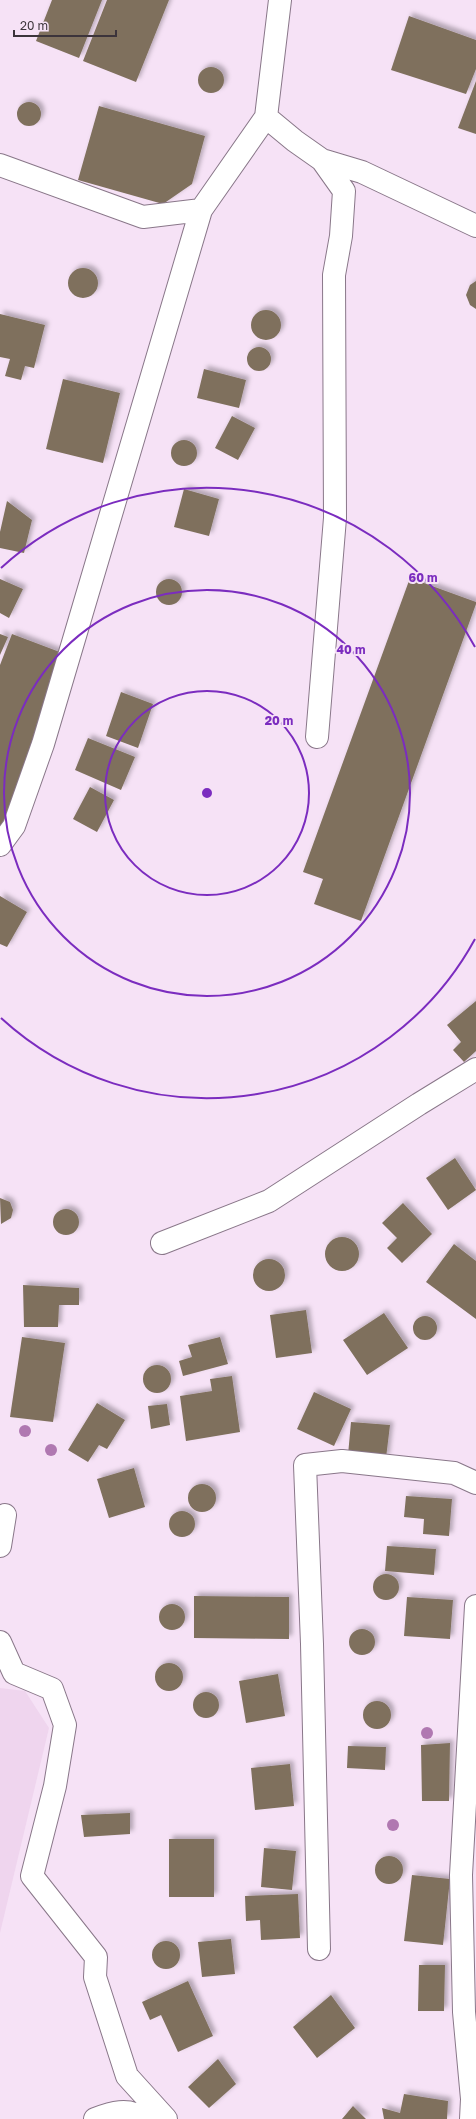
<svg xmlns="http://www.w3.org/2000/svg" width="476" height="2119" font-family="'Golos Text',sans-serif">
<defs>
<filter id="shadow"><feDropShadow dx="3.5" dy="-3.5" stdDeviation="2" flood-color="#0004"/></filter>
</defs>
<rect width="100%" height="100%" fill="#f6e2f6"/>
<path fill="#efd5ee" d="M0,1688L25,1691L49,1728L0,1933Z"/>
<path fill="#7f705d" filter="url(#shadow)" d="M52,0H102L79,58L36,41Z
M107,0H169L136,82L83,61Z
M409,16L476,40V69L466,94L391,70Z
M198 80a13 13 0 1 1 26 0a13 13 0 1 1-26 0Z
M476,81V134L458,128Z
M17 114a12 12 0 1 1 24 0a12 12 0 1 1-24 0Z
M99,106L205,136L192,184L163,204L78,180Z
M68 283a15 15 0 1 1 30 0a15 15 0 1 1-30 0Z
M476,281V309L470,305L466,295L470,285Z
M251 325a15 15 0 1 1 30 0a15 15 0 1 1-30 0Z
M0,314L45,325L34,368L25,366L21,380L5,376L10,359L0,357Z
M247 359a12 12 0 1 1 24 0a12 12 0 1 1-24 0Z
M204,369L246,380L239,408L197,398Z
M63,379L120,393L103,463L46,449Z
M232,416L255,428L238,460L215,448Z
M171 453a13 13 0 1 1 26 0a13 13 0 1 1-26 0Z
M184,489L219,499L209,536L174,527Z
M7,501L32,520L24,553L0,548V532Z
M410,578L476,602V604L361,921L314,904L323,879L303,872Z
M156 592a13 13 0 1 1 26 0a13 13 0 1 1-26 0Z
M0,579L23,589L9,618L0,613Z
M0,634L8,637L0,655Z
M12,634L65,654L2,826H0V665Z
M121,692L153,704L138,748L106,736Z
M88,738L135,757L121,790L75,770Z
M90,787L114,800L97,832L73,819Z
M0,896L27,912L7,947L0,944Z
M476,1001V1051L464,1062L453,1050L461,1042L447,1025Z
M455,1158L476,1190L448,1210L426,1178Z
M0,1198L10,1202L13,1210L11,1218L1,1224Z
M403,1203L432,1234L402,1263L387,1248L397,1238L382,1223Z
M53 1222a13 13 0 1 1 26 0a13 13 0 1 1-26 0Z
M325 1254a17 17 0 1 1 34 0a17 17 0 1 1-34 0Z
M454,1244L476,1261V1319L426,1282Z
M253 1275a16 16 0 1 1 32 0a16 16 0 1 1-32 0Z
M23,1285L79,1288V1305H59L58,1327H24Z
M306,1310L312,1353L276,1358L270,1315Z
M384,1313L408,1348L367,1375L343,1340Z
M413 1328a12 12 0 1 1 24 0a12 12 0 1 1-24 0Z
M22,1337L65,1343L53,1422L10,1417Z
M220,1337L228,1364L183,1376L179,1361L192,1357L188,1345Z
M143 1379a14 14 0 1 1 28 0a14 14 0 1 1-28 0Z
M232,1376L240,1432L186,1441L180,1396L212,1391L210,1379Z
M314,1392L351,1409L334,1446L297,1429Z
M97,1403L125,1420L107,1449L99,1445L88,1462L68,1450Z
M167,1404L170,1425L151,1429L148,1406Z
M351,1422L390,1425L386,1458L348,1455Z
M134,1468L145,1507L109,1518L97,1479Z
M188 1498a14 14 0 1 1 28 0a14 14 0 1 1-28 0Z
M406,1496L452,1499L449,1536L423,1534L424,1519L404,1517Z
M169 1524a13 13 0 1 1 26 0a13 13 0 1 1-26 0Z
M387,1546L436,1549L434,1575L385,1571Z
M373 1587a13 13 0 1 1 26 0a13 13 0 1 1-26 0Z
M194,1596L289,1597V1639L194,1638Z
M407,1597L453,1600L450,1639L404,1636Z
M159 1617a13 13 0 1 1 26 0a13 13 0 1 1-26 0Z
M349 1642a13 13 0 1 1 26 0a13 13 0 1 1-26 0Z
M155 1677a14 14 0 1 1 28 0a14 14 0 1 1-28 0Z
M278,1674L285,1716L246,1723L239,1681Z
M193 1705a13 13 0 1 1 26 0a13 13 0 1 1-26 0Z
M363 1715a14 14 0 1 1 28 0a14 14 0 1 1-28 0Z
M450,1743L449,1801H422L421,1745Z
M348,1746L386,1747L385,1770L347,1768Z
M290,1764L294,1806L255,1810L251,1768Z
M130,1813V1834L84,1837L81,1815Z
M169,1839H214V1897H169Z
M264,1848L296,1851L292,1890L261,1887Z
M375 1870a14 14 0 1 1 28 0a14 14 0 1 1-28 0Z
M412,1875L450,1879L443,1945L404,1941Z
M298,1894L300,1938L261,1940L260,1920L246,1921L245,1896Z
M231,1939L235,1974L202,1977L198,1942Z
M152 1955a14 14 0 1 1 28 0a14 14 0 1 1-28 0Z
M419,1965H445L444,2011H418Z
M188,1981L213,2036L178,2052L161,2015L150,2020L142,2002Z
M331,1995L355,2028L317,2058L293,2027Z
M218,2059L236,2084L209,2108L188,2087Z
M404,2094L448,2101L447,2119H384L382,2108L400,2113Z
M353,2106L366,2119H342Z"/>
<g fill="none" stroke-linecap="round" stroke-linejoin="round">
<defs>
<path id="street" d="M266,117L295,141L322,160L344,191L341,236L334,275L335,518L317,737
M322,160L362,172L476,226
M0,165L143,217L201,210L266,117L280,0
M0,845L14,826L43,744L201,210
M162,1243L269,1201L419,1104L476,1069
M0,1546L5,1515
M0,1642L14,1673L52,1689L65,1725L55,1786L32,1876L96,1957L95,1977L127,2076L166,2119
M319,1949L312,1644L305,1465L342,1461L454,1473L476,1483
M95,2119C111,2113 129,2107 143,2119
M471,2119L472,2099L464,2012L461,1875L476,1606"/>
</defs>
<use href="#street" stroke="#897789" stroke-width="24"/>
<use href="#street" stroke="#fff" stroke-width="22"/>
</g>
<g fill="#b078b1">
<circle cx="25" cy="1431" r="6"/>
<circle cx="51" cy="1450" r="6"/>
<circle cx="427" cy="1733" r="6"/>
<circle cx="393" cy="1825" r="6"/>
</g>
<g fill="none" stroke="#7b2cbf" stroke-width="2">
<circle cx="207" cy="793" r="102"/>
<circle cx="207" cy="793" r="203"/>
<path d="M475 939A305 305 0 0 1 1 1018M1 568A305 305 0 0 1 475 647"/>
</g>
<circle cx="207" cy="793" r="6" fill="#7b2cbf" stroke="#f6e2f6" stroke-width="2"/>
<g font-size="12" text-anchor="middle" font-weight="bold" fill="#7b2cbf" stroke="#f6e2f6" stroke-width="4" stroke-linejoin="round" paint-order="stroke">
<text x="423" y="582">60 m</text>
<text x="351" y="654">40 m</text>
<text x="279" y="725">20 m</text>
</g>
<path d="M14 30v6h102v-6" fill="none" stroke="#3c343b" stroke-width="2"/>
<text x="20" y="30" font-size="12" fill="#3c343b" stroke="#f6e2f6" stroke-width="3" paint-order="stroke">20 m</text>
</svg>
